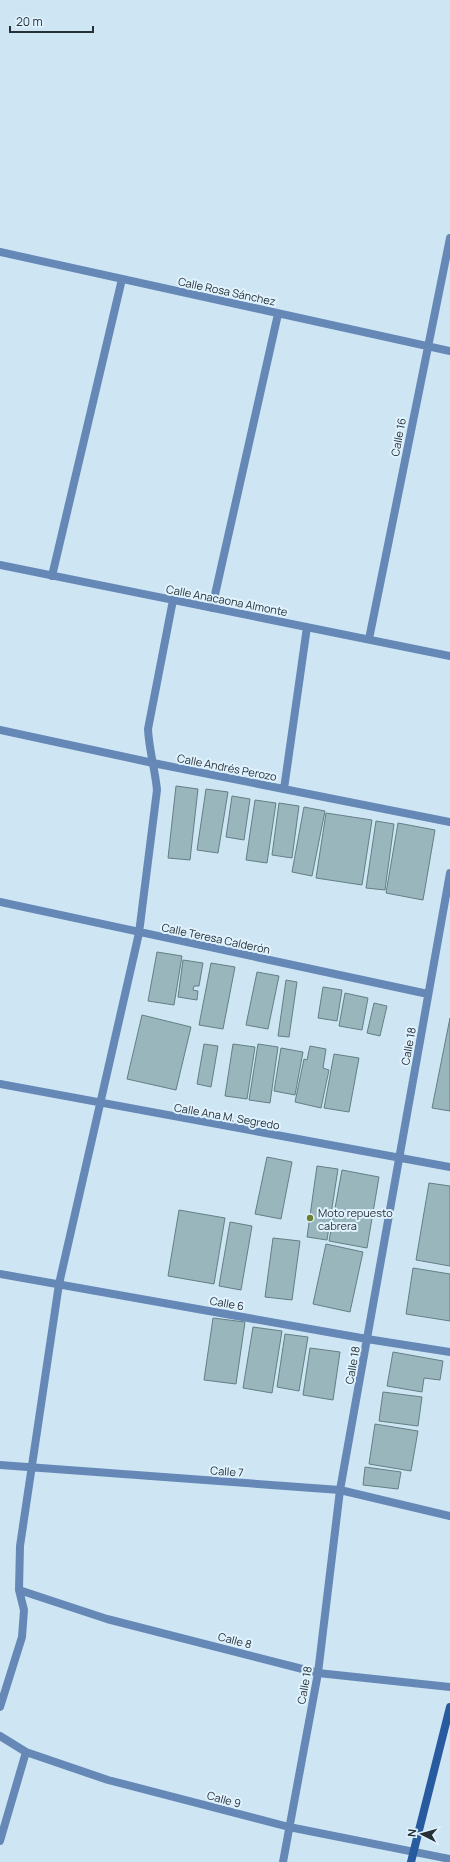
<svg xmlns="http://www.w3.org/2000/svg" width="450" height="1862" font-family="Manrope,sans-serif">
<rect width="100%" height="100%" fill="#cee6f4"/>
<path fill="#99b6bc" stroke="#637f84" d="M176,786L198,789L190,860L168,858Z
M206,789L228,792L218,853L197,850Z
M232,796L250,799L244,840L226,837Z
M255,800L276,803L267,863L246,860Z
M279,803L299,806L292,858L272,855Z
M304,807L325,811L312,876L292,872Z
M326,813L372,820L362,885L316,878Z
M376,821L394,824L385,890L366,888Z
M398,823L435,830L423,900L386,893Z
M157,952L182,956L174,1005L148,1001Z
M183,960L203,963L199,986H194L193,990L198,991L197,1000L178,997Z
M211,963L235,967L223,1029L199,1025Z
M257,972L279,976L268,1029L246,1025Z
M286,980L297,982L289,1037L278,1036Z
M323,987L342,990L337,1021L318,1018Z
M345,993L368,998L362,1030L339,1026Z
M374,1003L387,1006L380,1036L367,1033Z
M142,1015L191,1027L176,1090L127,1079Z
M450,1018V1111L432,1108Z
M204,1044L218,1046L211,1087L197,1084Z
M233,1044L255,1047L247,1099L225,1096Z
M258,1044L278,1047L270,1103L249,1100Z
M310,1046L326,1049L323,1068L329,1070L321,1108L295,1102L304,1059L307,1060Z
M281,1048L303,1052L295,1095L274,1091Z
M334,1054L359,1058L349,1112L324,1108Z
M267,1157L292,1162L281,1219L255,1214Z
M317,1166L338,1169L327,1240L307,1237Z
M342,1170L379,1177L367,1248L329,1241Z
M429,1183L450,1186V1266L416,1260Z
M179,1210L225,1218L214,1284L168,1276Z
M230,1222L252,1226L241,1290L219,1286Z
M273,1238L300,1241L292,1300L265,1297Z
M326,1244L363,1252L350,1312L313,1304Z
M413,1268L450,1274V1321L406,1314Z
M213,1318L245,1322L236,1384L204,1380Z
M253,1327L282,1331L272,1393L243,1388Z
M285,1334L308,1337L299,1391L277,1387Z
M310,1348L340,1352L333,1400L303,1395Z
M393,1352L443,1361L440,1380L424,1378L422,1392L387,1386Z
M383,1392L422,1397L418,1426L379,1421Z
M375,1424L418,1431L411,1471L369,1464Z
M365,1467L401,1472L398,1489L363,1485Z"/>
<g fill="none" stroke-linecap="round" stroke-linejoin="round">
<path stroke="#6688b7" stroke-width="8" d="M0,252L450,351
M0,565L450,656
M52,576L122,279
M212,608L278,314
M369,639L450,238
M0,730L153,763L450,822
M284,789L307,627
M0,902L428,994
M0,1084L450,1167
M0,1274L367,1339L450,1352
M0,1465L340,1490L450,1516
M19,1590L107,1619L318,1673L450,1687
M0,1707L22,1637L24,1610L19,1590L20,1546L59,1284L139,933L157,790C155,769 149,750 148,729L173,600
M0,1736L26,1752L108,1780L289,1827L450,1859
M0,1841L26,1752
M283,1862L318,1673L340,1490L450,873"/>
<path stroke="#275a9e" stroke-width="8" d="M411,1862L450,1707"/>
</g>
<circle fill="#6b8031" stroke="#dff2fe" stroke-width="1.5" cx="310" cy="1218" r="4"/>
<g text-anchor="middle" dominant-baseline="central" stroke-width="4" stroke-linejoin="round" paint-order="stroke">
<g font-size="11" fill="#273036" stroke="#dff2fe">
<text transform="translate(227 291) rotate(12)">Calle Rosa Sánchez</text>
<text transform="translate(398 437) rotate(-79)">Calle 16</text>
<text transform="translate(227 600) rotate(11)">Calle Anacaona Almonte</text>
<text transform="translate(227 767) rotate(11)">Calle Andrés Perozo</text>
<text transform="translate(216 938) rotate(12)">Calle Teresa Calderón</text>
<text transform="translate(408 1046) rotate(-80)">Calle 18</text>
<text transform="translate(227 1116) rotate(10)">Calle Ana M. Segredo</text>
<text transform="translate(227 1303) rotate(10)">Calle 6</text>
<text transform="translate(352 1365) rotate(-80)">Calle 18</text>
<text transform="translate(227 1471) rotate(4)">Calle 7</text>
<text transform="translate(235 1640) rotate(15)">Calle 8</text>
<text transform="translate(304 1685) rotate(-80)">Calle 18</text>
<text transform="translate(224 1799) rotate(15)">Calle 9</text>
</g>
<g font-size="11" fill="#273036" stroke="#dff2fe" text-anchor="start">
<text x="318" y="1212">Moto repuesto<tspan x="318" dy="13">cabrera</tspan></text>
</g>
</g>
<g transform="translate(422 1834) rotate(276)" stroke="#dff2fe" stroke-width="3" paint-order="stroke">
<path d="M0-3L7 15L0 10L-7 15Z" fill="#273036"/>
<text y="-6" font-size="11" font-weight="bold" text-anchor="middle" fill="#273036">N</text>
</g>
<path d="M10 26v6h83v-6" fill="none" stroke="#273036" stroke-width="2"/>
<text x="16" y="26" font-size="12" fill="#273036" stroke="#dff2fe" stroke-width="3" paint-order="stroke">20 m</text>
</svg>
